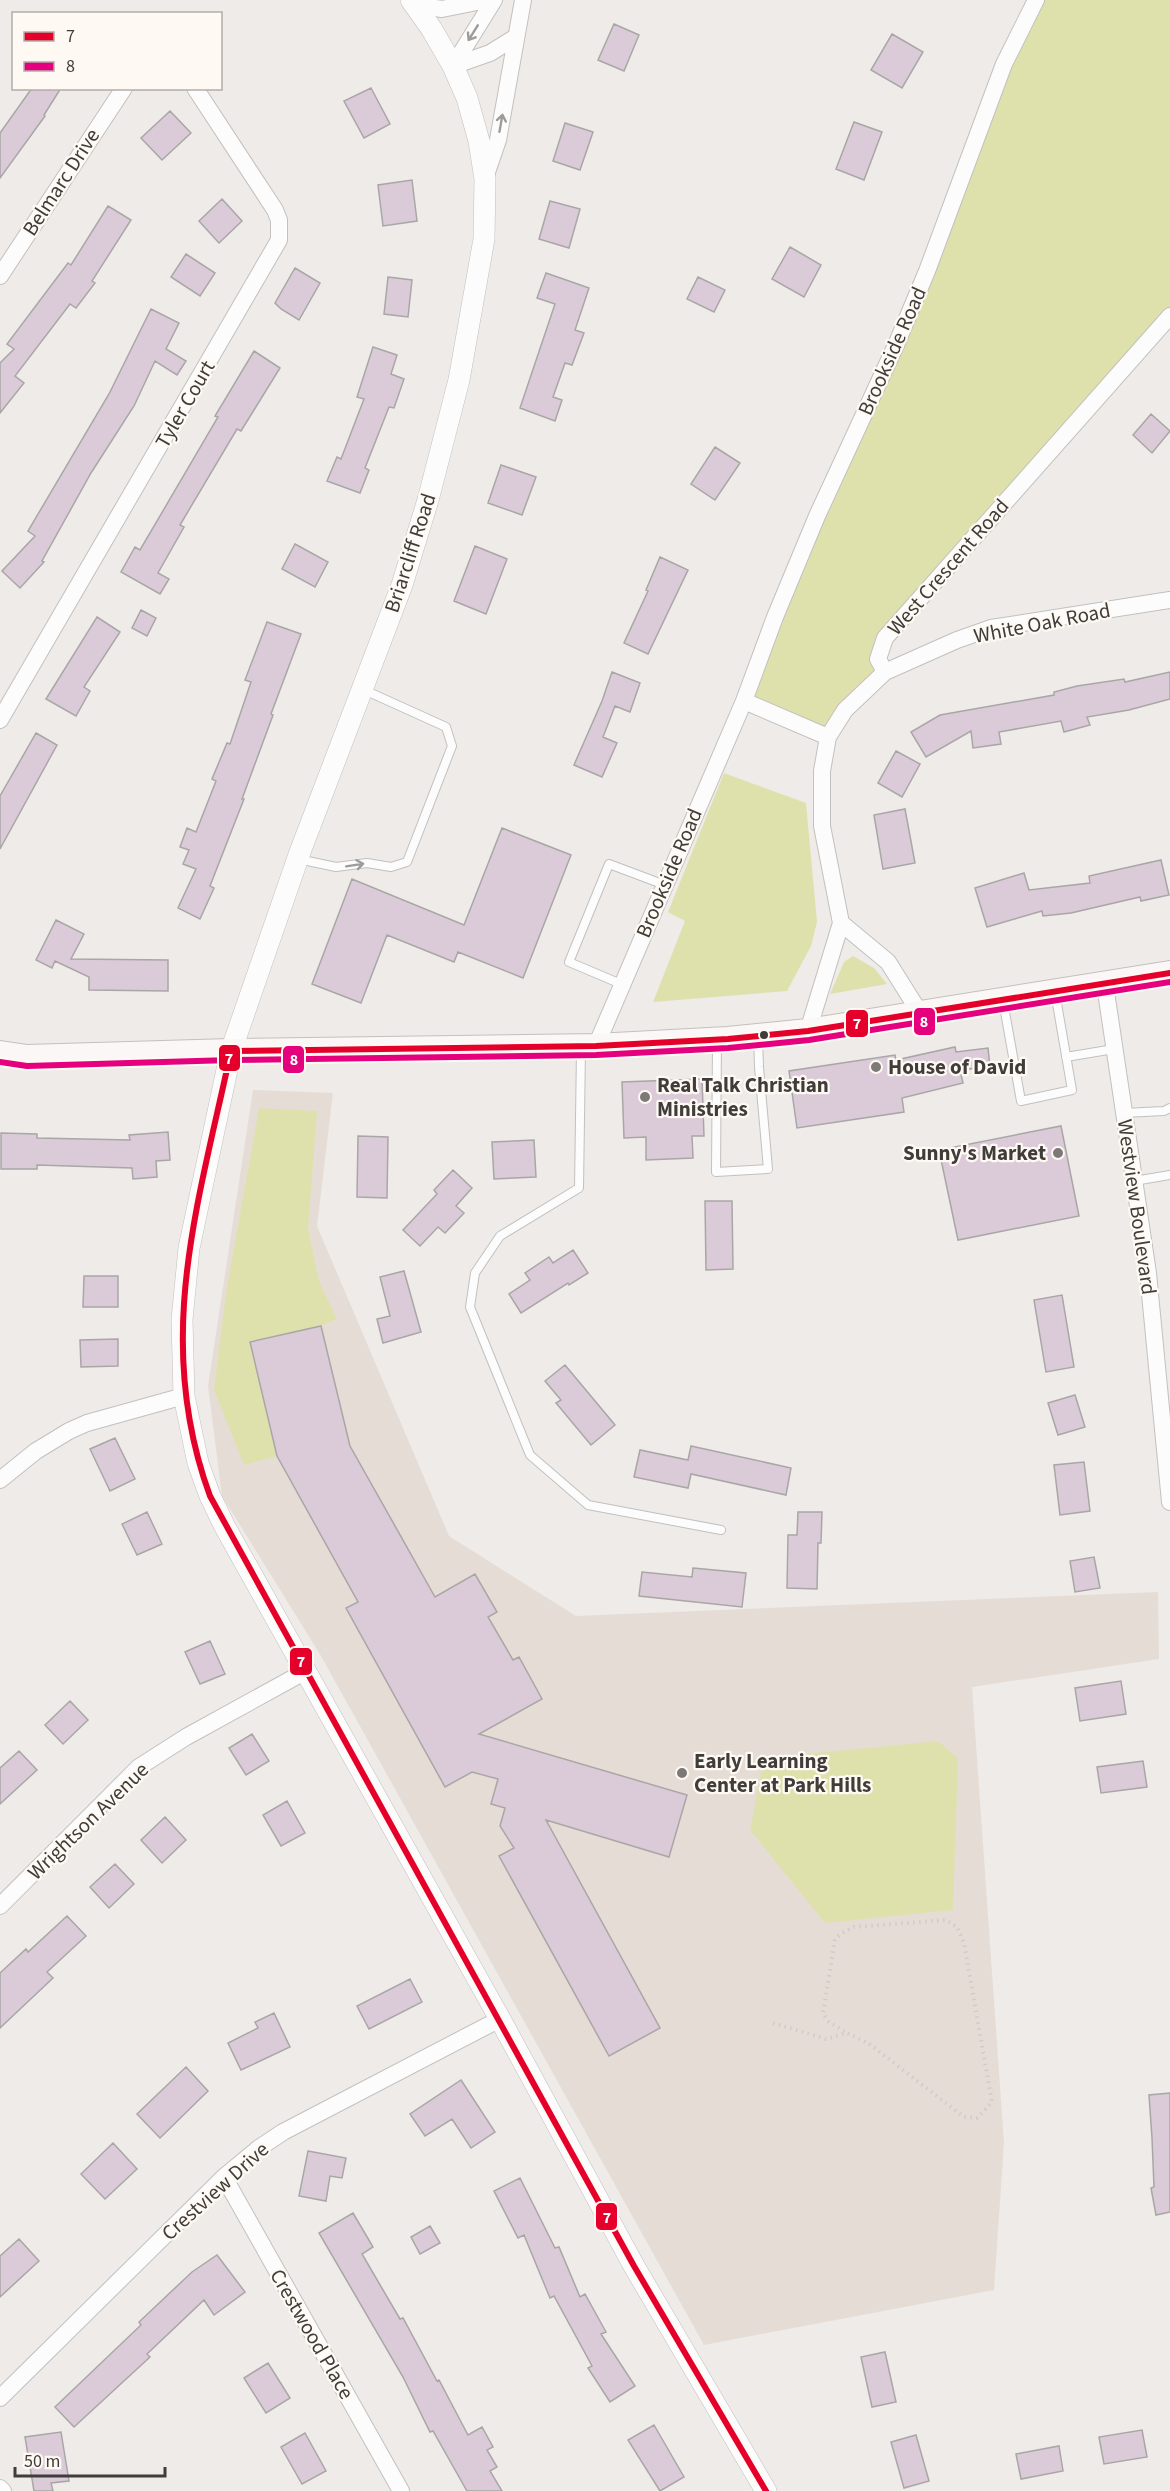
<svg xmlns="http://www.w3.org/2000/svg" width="1170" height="2491" font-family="'Source Sans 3',sans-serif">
<rect width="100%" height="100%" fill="#eeebe8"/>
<path fill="#e5ddd5" d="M253,1090L333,1093L317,1226L449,1536L576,1616L1158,1592L1159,1659L972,1687L1004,2143L994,2290L704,2345L321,1656L222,1496L208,1386Z"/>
<path fill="#dfe1ad" d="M1039,0H1170V325L885,638V672L828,737L744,701Z
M724,773L806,803L817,922L811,946L787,991L653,1002L685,921L668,912Z
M853,956L874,968L887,984L830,994L844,962Z
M259,1108L317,1111L308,1228L319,1281L337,1319L321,1326L250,1342L277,1456L244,1465L214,1390L226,1293Z
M938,1741L958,1758L953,1910L825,1923L750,1830L764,1758Z"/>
<path fill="#dbcbd8" stroke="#a9a6a6" stroke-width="1.5" d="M614,24L639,35L624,71L598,60Z
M892,34L923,52L902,88L871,70Z
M32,88H61L44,115L45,116L0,178V133Z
M371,88L390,124L364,138L344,101Z
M170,111L191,133L162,160L141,138Z
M854,122L882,132L864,180L836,169Z
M565,123L593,132L580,170L553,161Z
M412,180L417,221L383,226L378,185Z
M222,199L242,221L219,243L199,221Z
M550,201L580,209L569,248L539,239Z
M108,206L131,220L92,281L95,283L76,308L70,304L15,376L24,383L0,413V363L14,349L7,344L68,263L71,265Z
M790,247L821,265L804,297L772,279Z
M186,254L215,273L200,296L171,277Z
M295,268L320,283L299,320L281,309L275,303Z
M546,273L589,288L575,330L584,333L572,365L565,363L553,397L562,400L555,421L520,408L555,304L537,298Z
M388,277L412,280L408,317L384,314Z
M698,277L725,290L714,312L687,299Z
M151,309L179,323L166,349L186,361L177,375L155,361L134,406L91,473L42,561L44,562L20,588L2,571L35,536L28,531L109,394Z
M373,347L397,355L391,374L404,379L394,408L389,407L365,468L369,470L360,493L327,481L337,457L341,459L364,399L357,397Z
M254,351L280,368L241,431L237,429L180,525L184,527L158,573L169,579L160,594L121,572L135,547L140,550L218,417L215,416Z
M1151,414L1170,431L1152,453L1133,435Z
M715,447L740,463L715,500L691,484Z
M501,465L536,477L522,515L488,503Z
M295,544L328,562L315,587L282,569Z
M475,546L507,559L486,614L454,601Z
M660,557L688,570L648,654L624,643L648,591L646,590Z
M141,610L156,618L147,636L132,628Z
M97,617L120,632L84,687L90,691L76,716L46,699Z
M267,622L301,634L271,714L273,715L242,799H244L210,886L214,888L200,919L178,908L196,869L183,864L189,850L180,847L187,828L196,832L216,781L212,779L227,743L230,744L251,682L245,680Z
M612,672L640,683L630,712L615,706L603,737L617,743L602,777L574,765L602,701Z
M1170,672V699L1129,710L1087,717L1090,725L1064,732L1061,721L999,732L1001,744L973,748L971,731L926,757L911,732L940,715L1054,695V692L1077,686L1124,679L1125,682Z
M36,733L57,745L0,849V796Z
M896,751L920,764L902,797L878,783Z
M905,809L915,863L883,869L874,815Z
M502,828L571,855L523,978L458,952L454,962L387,935L361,1003L312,984L352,879L464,925Z
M1161,860L1169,895L1141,901L1140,897L1071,913L1043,916L1042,911L987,927L975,888L1024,873L1029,890L1090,883L1089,876Z
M56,920L84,934L71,959L168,960V991L89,990V977L55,961L52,968L36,960Z
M955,1047L956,1052L988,1048L990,1067L960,1070L963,1083L902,1098L904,1112L797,1128L789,1071L895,1055L896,1060Z
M702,1079L704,1136H692L693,1158L646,1160V1137L624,1138L622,1082Z
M1061,1126L1079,1216L958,1240L939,1150Z
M168,1132L170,1160L156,1161L157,1177L133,1179L132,1168L37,1165V1169H1V1133L37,1134V1138L130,1140L129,1135Z
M358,1136L388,1137L387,1198L357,1197Z
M534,1140L536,1177L494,1179L492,1142Z
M453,1170L472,1188L456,1206L464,1213L445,1233L438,1227L420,1246L403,1230L437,1194L434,1190Z
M705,1201H732L733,1269L706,1270Z
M573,1250L588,1273L569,1285L568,1283L521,1313L509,1294L530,1280L525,1273L549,1257L553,1263Z
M404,1271L421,1332L383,1343L377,1319L390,1316L380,1277Z
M84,1276H118V1307H83Z
M1062,1295L1074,1367L1046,1372L1034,1300Z
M321,1326L350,1446L435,1597L475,1574L497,1612L488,1617L513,1660L519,1657L542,1699L479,1734L687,1795L669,1857L546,1820L660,2028L609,2056L499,1856L514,1848L500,1826L505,1808L491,1804L498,1779L472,1772L445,1787L346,1608L358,1602L277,1456L250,1342Z
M118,1339V1366L81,1367L80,1340Z
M565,1365L615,1425L591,1445L556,1403L561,1400L545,1381Z
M1075,1395L1085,1427L1058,1435L1048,1403Z
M115,1438L135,1479L110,1491L90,1449Z
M691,1446L791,1468L786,1495L691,1474L688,1488L634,1477L640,1450L688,1460Z
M1084,1462L1090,1511L1060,1515L1054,1465Z
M147,1512L162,1544L137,1555L122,1524Z
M798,1512H822L821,1543H818L817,1589L787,1588L788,1535H797Z
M1094,1557L1100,1588L1075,1592L1070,1561Z
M693,1568L746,1573L742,1607L639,1596L642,1572L692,1577Z
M210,1641L225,1674L200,1684L185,1652Z
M1121,1681L1126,1714L1080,1721L1075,1688Z
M70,1701L88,1720L63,1744L45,1725Z
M252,1734L269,1761L246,1775L229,1748Z
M19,1751L37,1770L0,1804V1768Z
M1143,1761L1147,1787L1101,1793L1097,1767Z
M287,1801L305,1833L281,1846L263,1815Z
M165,1817L186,1840L162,1863L141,1840Z
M115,1864L134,1884L109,1908L90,1887Z
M67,1916L86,1936L47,1972L53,1978L0,2028V1973L26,1949L28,1952Z
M410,1979L422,2002L369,2029L357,2006Z
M274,2013L290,2047L241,2070L228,2043L258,2028L255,2022Z
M186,2067L208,2091L160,2138L137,2114Z
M461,2080L495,2132L471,2148L452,2119L425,2136L410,2114Z
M1170,2093V2212L1156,2215L1151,2188L1154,2187L1152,2138L1149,2095Z
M113,2143L137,2169L105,2199L81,2174Z
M308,2151L346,2158L342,2178L330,2176L326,2201L299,2196Z
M520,2178L555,2248L559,2247L580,2297L585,2294L606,2332L601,2334L635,2386L610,2402L588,2368L592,2366L554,2296L550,2298L524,2235L518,2238L494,2191Z
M353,2213L373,2247L362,2254L400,2319L403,2318L437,2381L439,2380L468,2435L482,2427L493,2447L487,2450L497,2467L490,2471L502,2491H467L433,2431L430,2432L403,2377L319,2233Z
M430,2226L440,2243L420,2254L411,2237Z
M19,2239L39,2261L0,2297V2256Z
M217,2255L245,2292L214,2315L204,2300L147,2354L150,2357L74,2427L55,2407L141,2325L139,2322L192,2272Z
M885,2352L896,2402L872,2407L861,2357Z
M268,2363L290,2398L266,2413L244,2378Z
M654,2425L684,2477L660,2491L628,2440Z
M1142,2430L1147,2457L1104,2464L1099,2437Z
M61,2432L69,2481L51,2483L53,2491H34L25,2437Z
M305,2433L326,2471L302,2484L281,2447Z
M916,2435L929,2481L904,2488L891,2442Z
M1059,2446L1063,2471L1021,2479L1016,2454Z"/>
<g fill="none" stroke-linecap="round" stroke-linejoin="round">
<defs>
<path id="service" d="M298,859L336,867L367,863L391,867L407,862L452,746L446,727L362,689
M621,984L569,962L609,864L665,885
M1003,1001L1021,1101L1072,1090L1055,992
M717,1040L716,1172L768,1169L759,1067L758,1037
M581,1049L579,1188L500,1236L475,1273L470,1307L530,1455L588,1505L721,1530
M1066,1057L1114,1049
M1124,1113L1164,1111L1170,1108
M1134,1181L1170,1175"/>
<path id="minor" d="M415,5L442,9L487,0
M453,66L494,0
M453,66L490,53L516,37
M485,178L498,140L523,0
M0,276L124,88
M885,672L878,659L885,638L1170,316
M744,701L828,737
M0,720L279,240V220L275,210L195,88
M841,923L888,962L920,1013
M1105,985L1148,1273L1170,1502
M808,1031L841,923L822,826V771L828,737L845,710L885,672L957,640L991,628L1170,600
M596,1046L744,701L775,617L817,516L896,345L927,271L1004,64L1036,0
M0,1480L36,1451L69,1431L87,1423L184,1396
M0,1906L139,1767L186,1737L306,1671
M224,2177L401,2491
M0,2398L224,2177L259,2148L283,2132L500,2019
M0,2488L3,2491"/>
<path id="tertiary" d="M411,0L431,28L453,66L467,98L479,141L485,179L484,239L459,380L428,500L402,585L300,852L231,1051L189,1248L182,1320L184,1396L198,1463L210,1496L225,1527L500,2019L634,2266L766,2491"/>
<path id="secondary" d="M0,1053L27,1057L231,1051L596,1046L728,1039L808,1031L1170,973"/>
</defs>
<use href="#service" stroke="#c3c0bd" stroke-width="10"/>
<use href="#minor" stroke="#c3c0bd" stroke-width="18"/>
<use href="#tertiary" stroke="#c3c0bd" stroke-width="22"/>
<use href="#secondary" stroke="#c3c0bd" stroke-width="26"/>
<path stroke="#cecccb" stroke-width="4" stroke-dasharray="1.5 4.5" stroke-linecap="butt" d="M773,2023L826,2039L847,2033L868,2043L964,2117L977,2118L992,2102L964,1943L957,1927L946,1920L854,1927L842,1933L835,1939L823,2014L829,2022L847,2033"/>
<use href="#service" stroke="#fcfcfc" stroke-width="8"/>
<use href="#minor" stroke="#fcfcfc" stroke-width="16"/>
<use href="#tertiary" stroke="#fcfcfc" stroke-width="21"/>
<use href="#secondary" stroke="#faf7f6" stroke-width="24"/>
<defs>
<path id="bus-1" d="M766,2491L634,2266L210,1496C153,1341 198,1205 231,1051L596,1046L728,1039L808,1031L1170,973"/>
<path id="bus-2" d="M0,1062L27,1066L231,1060L596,1055L728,1048L809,1040L1170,982"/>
</defs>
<use href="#bus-1" stroke="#fef9f3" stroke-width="10"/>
<use href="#bus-2" stroke="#fef9f3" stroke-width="10"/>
<use href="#bus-1" stroke="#e4002b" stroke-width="6"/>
<use href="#bus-2" stroke="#e5007d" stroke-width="6"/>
</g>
<defs><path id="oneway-shaft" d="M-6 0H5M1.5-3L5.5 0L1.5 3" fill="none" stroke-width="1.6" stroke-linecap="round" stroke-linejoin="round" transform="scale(1.5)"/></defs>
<g stroke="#9e9c9b">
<use href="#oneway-shaft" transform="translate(473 33) rotate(122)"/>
<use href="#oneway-shaft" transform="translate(501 123) rotate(-80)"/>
<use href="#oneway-shaft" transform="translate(355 865) rotate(-9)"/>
</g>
<circle fill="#3f3c3a" stroke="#fef9f3" stroke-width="2" cx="764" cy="1035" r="5"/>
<g fill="#7c7977" stroke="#fef9f3" stroke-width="2">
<circle cx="876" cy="1067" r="6"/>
<circle cx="645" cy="1097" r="6"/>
<circle cx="1058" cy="1153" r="6"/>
<circle cx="682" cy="1773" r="6"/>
</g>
<g text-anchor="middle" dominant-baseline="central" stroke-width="4.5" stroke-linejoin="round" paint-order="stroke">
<g font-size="21" fill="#3f3c3a" stroke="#fef9f3">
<text transform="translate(61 182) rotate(-57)">Belmarc Drive</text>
<text transform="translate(892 351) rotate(-66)">Brookside Road</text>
<text transform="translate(185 404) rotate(-60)">Tyler Court</text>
<text transform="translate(410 553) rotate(-72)">Briarcliff Road</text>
<text transform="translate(948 567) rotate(-49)">West Crescent Road</text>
<text transform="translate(1042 623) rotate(-11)">White Oak Road</text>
<text transform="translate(669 873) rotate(-67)">Brookside Road</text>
<text transform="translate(1137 1207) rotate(82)">Westview Boulevard</text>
<text transform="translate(88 1821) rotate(-44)">Wrightson Avenue</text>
<text transform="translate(215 2191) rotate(-42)">Crestview Drive</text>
<text transform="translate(312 2334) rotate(60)">Crestwood Place</text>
</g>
<g font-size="21" font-weight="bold" fill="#3f3c3a" stroke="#fef9f3" text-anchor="start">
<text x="888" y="1067">House of David</text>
<text x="657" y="1085">Real Talk Christian<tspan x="657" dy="24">Ministries</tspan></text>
<text x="1046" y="1153" text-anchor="end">Sunny's Market</text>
<text x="694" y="1761">Early Learning<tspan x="694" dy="24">Center at Park Hills</tspan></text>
</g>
</g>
<g stroke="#fef9f3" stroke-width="2">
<rect x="913" y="1007" width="23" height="29" rx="6" fill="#e5007d"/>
<rect x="845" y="1009" width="24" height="29" rx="6" fill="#e4002b"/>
<rect x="218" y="1044" width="23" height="28" rx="6" fill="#e4002b"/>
<rect x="282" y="1045" width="23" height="29" rx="6" fill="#e5007d"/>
<rect x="289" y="1647" width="24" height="29" rx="6" fill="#e4002b"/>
<rect x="595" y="2202" width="23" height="29" rx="6" fill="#e4002b"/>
</g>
<g font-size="16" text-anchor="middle" font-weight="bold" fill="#fff">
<text x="924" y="1027">8</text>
<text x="857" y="1029">7</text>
<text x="229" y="1064">7</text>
<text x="294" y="1065">8</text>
<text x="301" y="1667">7</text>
<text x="607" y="2223">7</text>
</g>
<rect x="12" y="12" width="210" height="78" fill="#fef9f3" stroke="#b2ada9" stroke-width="1.5"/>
<rect x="24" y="32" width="30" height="9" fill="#e4002b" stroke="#b2ada9" stroke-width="1.5"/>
<text x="66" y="42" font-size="18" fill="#3f3c3a">7</text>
<rect x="24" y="62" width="30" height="9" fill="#e5007d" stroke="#b2ada9" stroke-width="1.5"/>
<text x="66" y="72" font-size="18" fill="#3f3c3a">8</text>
<path d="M15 2467v9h150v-9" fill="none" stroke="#3f3c3a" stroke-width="3"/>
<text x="24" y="2467" font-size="18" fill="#3f3c3a" stroke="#fef9f3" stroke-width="4.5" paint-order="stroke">50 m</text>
</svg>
